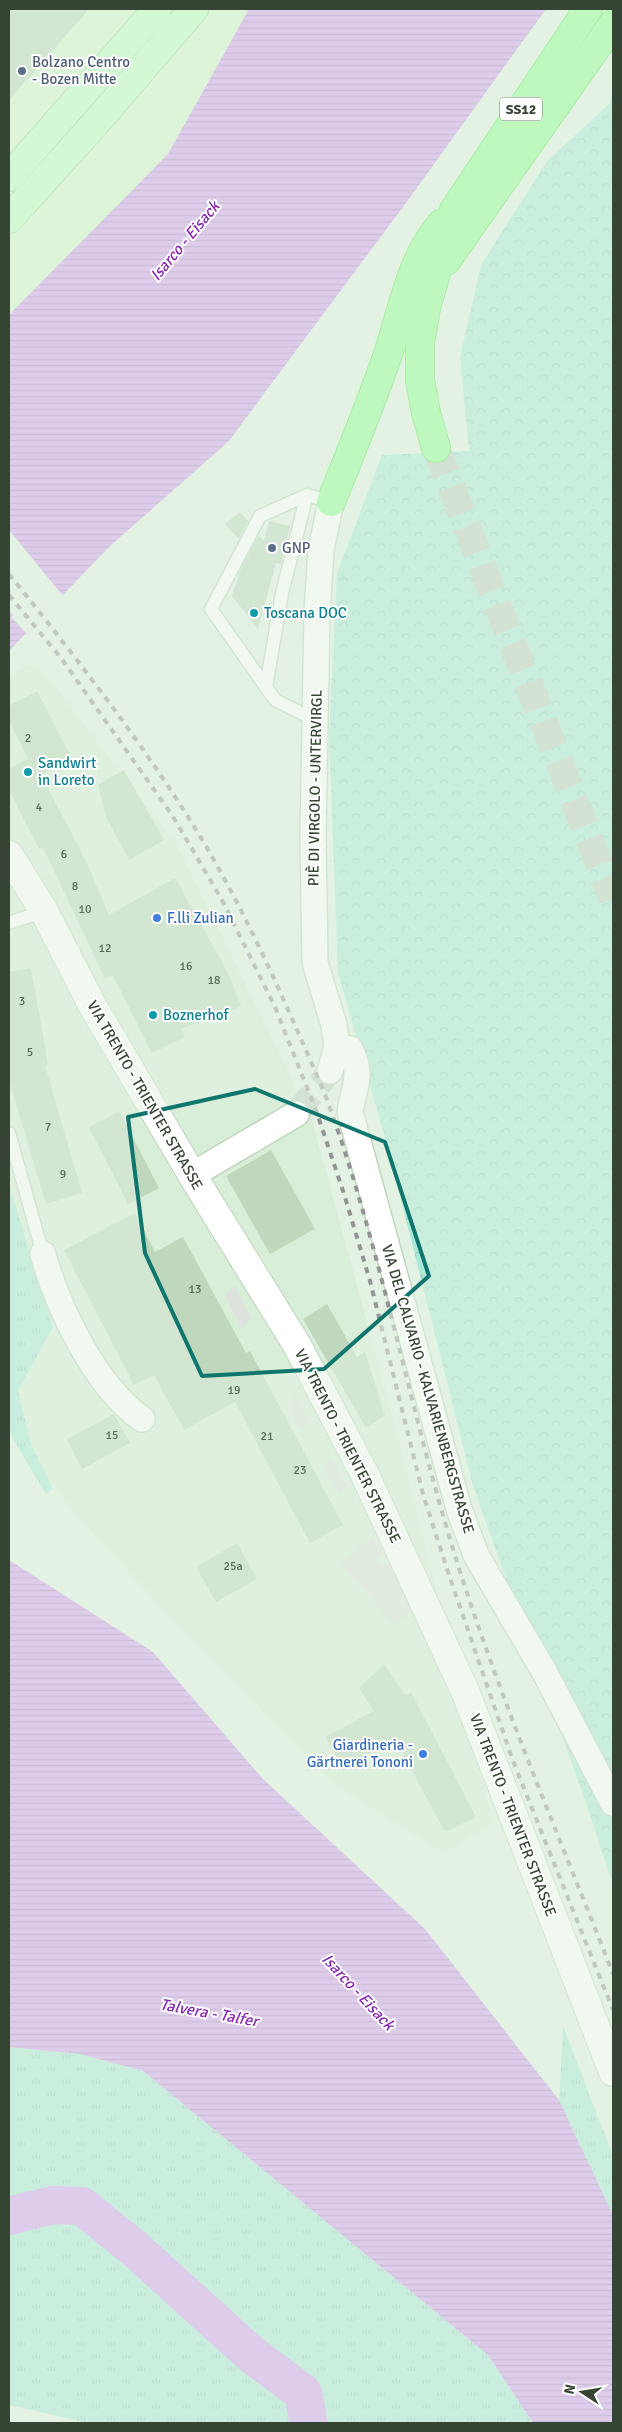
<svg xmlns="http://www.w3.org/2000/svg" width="622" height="2432" font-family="Signika,sans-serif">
<defs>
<pattern id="grass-tufts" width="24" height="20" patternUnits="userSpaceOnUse" patternTransform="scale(1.25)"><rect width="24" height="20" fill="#aae9d7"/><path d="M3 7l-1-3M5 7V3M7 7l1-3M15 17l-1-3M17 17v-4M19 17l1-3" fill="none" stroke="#93c9b9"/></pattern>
<pattern id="forest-crowns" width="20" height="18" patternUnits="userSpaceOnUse" patternTransform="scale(1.25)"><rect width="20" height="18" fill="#aae9d7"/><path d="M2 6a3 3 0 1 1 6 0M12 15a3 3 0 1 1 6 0" fill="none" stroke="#93c9b9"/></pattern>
<pattern id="water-rules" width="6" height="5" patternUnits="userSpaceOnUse" patternTransform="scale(1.25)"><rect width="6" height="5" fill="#d69df2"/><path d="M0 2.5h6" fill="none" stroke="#ae82c5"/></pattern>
</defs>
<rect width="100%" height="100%" fill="#e4f2e4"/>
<path fill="#d9eed8" d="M30,665L44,672L177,845L311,1117L398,1436L493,1823L444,1853L331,1782L108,1551L14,1441L9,1426V675Z"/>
<path fill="#d4f6cd" d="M9,9H249L168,154L9,315Z"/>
<path fill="url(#grass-tufts)" d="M9,1184L53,1327L18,1391L31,1444L53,1489L46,1494L14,1441L9,1426Z
M563,2026L613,2156V2215L559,2100Z
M9,2047L80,2054L143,2071L488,2355L533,2423H88L9,2405Z"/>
<path fill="url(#forest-crowns)" d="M613,90V1885L586,1803L473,1486L390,1156L338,973L329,736L337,573L382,455L469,451L460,357L481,265L547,161L609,104Z"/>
<path fill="#dde3dc" d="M235,1286L251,1319L242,1329L225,1295Z
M295,1396L309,1420L302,1430L288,1406Z
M331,1458L347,1485L339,1496L323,1468Z
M372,1537L384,1554L378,1559L384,1566L390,1563L415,1607L395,1625L341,1565Z"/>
<path fill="url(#water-rules)" d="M249,9H546L403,207L228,442L109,547L9,651V315L168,154Z
M9,1560L153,1652L263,1779L425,1929L559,2100L613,2215V2423H533L488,2355L143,2071L80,2054L9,2047Z"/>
<path fill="#e4f2e4" d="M9,530L64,597L28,635L11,617L13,615L9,610Z"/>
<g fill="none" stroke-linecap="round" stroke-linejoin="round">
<path stroke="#d69df2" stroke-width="38" d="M9,2216L53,2205L82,2206L135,2249L251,2354L303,2393L309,2423"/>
</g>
<path fill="#bfd7bc" d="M9,9H89L9,100Z
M240,512L248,521L239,539L225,524Z
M269,521L290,526L281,564L276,563L258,629L232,596L239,573L259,535L264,541Z
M37,691L72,759L41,775L86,861L109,915L175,878L228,973L241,1006L181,1029L185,1037L152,1053L113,975L105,979L43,847L39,849L9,790V769L28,759L9,721V706Z
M124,770L164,840L129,860L106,817L98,785Z
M31,968L48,1064L45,1066L82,1193L46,1204L9,1080V972Z
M119,1111L159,1188L128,1204L89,1127Z
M271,1150L315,1229L270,1254L226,1176Z
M135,1213L155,1252L183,1237L246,1353L250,1351L343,1525L310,1543L235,1402L184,1430L154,1375L134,1385L64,1250Z
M327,1304L357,1357L365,1352L385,1416L366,1428L303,1319Z
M114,1414L130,1443L82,1469L67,1439Z
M237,1543L257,1579L216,1602L196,1567Z
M384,1664L405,1695L411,1692L476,1817L445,1832L395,1739L344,1769L325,1737L374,1711L359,1688Z"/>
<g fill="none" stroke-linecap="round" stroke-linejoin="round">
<path stroke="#c1cfc1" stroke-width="25" stroke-dasharray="25 12" stroke-linecap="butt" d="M296,1114L330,1071"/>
<path stroke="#c1cfc1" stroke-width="28" stroke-dasharray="28 14" stroke-linecap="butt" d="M436,448L613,899"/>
<defs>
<path id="service" d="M266,687L282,593L307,495
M315,720L275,700L211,609L260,516L307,495L331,502
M9,923L44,911
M9,1133L43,1254"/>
<path id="minor" d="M337,1046L350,1049C364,1077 354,1084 350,1112L459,1509L476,1555L545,1673L613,1803
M330,1071L337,1046L334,1025L315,963L313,837L317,613L321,550L331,502
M192,1175L296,1114
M43,1254C58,1308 95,1386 142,1419"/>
<path id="tertiary" d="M9,855L44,911L91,1003L192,1175L297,1345L364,1473L465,1691L613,2072"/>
<path id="secondary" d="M9,177L157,9
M9,219L94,125L194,9"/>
<path id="primary" d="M446,261L613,24
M436,448L426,413L420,380V343L426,308L454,210L588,9
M331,502C350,454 370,406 387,357C402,313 410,260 441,224"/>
</defs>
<use href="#service" stroke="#bfd6bd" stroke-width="15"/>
<use href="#minor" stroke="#bfd6bd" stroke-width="28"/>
<use href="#tertiary" stroke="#bfd6bd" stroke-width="30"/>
<use href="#secondary" stroke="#93d894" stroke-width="30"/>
<use href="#primary" stroke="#62e75d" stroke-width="30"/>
<use href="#service" stroke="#fff" stroke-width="12"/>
<use href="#minor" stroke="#fff" stroke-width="25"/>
<use href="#tertiary" stroke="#fff" stroke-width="28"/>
<use href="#secondary" stroke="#c1ffc2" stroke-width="28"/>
<use href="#primary" stroke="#92ff90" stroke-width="28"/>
<path stroke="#949494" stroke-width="4" stroke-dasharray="6 6" stroke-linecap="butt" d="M9,574C78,660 147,748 204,843C239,902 269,966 297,1030C308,1055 320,1081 330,1108C383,1256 410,1412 457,1562C501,1702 560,1838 613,1974
M9,595L61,658L172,815L222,900L275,1007L317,1113L344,1194L370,1281L423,1494L448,1572L513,1761L613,2010"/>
</g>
<path d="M0 0H622V2432H0ZM255,1089L385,1142L429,1276L324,1369L202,1376L145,1253L128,1117Z" fill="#e4f2e4" fill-opacity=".55" fill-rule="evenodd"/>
<path fill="none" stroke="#0f766e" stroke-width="4" stroke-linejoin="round" d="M255,1089L385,1142L429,1276L324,1369L202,1376L145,1253L128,1117Z"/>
<g fill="#5c6f8a" stroke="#fff" stroke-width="2">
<circle cx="22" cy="71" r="5"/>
<circle cx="272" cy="548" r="5"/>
</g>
<g fill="#0f9aa8" stroke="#fff" stroke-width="2">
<circle cx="254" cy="613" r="5"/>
<circle cx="28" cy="772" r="5"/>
<circle cx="153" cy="1015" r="5"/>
</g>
<g fill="#3f7fe0" stroke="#fff" stroke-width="2">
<circle cx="157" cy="918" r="5"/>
<circle cx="423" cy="1754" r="5"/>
</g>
<g text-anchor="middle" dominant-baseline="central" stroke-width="4" stroke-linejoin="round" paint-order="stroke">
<g font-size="12" fill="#586a55">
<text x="28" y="738">2</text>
<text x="39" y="807">4</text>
<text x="64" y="854">6</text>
<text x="75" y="886">8</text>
<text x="85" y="909">10</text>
<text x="105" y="948">12</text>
<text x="186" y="966">16</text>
<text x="214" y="980">18</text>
<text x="22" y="1001">3</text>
<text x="30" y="1052">5</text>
<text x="48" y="1127">7</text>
<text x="63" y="1174">9</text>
<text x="195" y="1289">13</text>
<text x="234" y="1390">19</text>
<text x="112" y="1435">15</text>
<text x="267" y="1436">21</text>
<text x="300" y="1470">23</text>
<text x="233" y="1566">25a</text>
</g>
<rect fill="#fff" stroke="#727d70" stroke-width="1" x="500" y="97.5" width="42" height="23" rx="4"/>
<g font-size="14" font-weight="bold" fill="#364533">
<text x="521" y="109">SS12</text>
</g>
<g font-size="15" fill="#4e5e75" stroke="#fff" text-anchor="start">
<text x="32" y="62">Bolzano Centro<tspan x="32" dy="17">- Bozen Mitte</tspan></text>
<text x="282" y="548">GNP</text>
</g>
<g font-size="15" fill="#0d838f" stroke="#fff" text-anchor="start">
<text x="264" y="613">Toscana DOC</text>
<text x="38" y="763">Sandwirt<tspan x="38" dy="17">in Loreto</tspan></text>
<text x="163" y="1015">Boznerhof</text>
</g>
<g font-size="15" fill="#364533" stroke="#fff">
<text transform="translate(315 788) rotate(-89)">PIÈ DI VIRGOLO - UNTERVIRGL</text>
<text transform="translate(145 1095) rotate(60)">VIA TRENTO - TRIENTER STRASSE</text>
<text transform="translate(428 1389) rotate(74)">VIA DEL CALVARIO - KALVARIENBERGSTRASSE</text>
<text transform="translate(348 1446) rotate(63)">VIA TRENTO - TRIENTER STRASSE</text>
<text transform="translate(513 1815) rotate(69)">VIA TRENTO - TRIENTER STRASSE</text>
</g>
<g font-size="15" fill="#366cbe" stroke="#fff" text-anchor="start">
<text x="167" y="918">F.lli Zulian</text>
<text x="413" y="1745" text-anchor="end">Giardineria -<tspan x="413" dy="17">Gärtnerei Tononi</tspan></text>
</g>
<g font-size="16" font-style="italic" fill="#882ab3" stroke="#fff">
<text transform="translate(185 241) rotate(-50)">Isarco - Eisack</text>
<text transform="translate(358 1992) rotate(47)">Isarco - Eisack</text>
<text transform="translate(209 2013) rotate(10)">Talvera - Talfer</text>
</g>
</g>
<rect width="622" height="2432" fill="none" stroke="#364533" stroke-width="20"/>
<g transform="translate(582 2392) rotate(282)" stroke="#ffffff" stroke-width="4" paint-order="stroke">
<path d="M0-4L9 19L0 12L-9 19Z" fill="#364533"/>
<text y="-8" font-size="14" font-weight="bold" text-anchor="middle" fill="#364533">N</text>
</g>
</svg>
